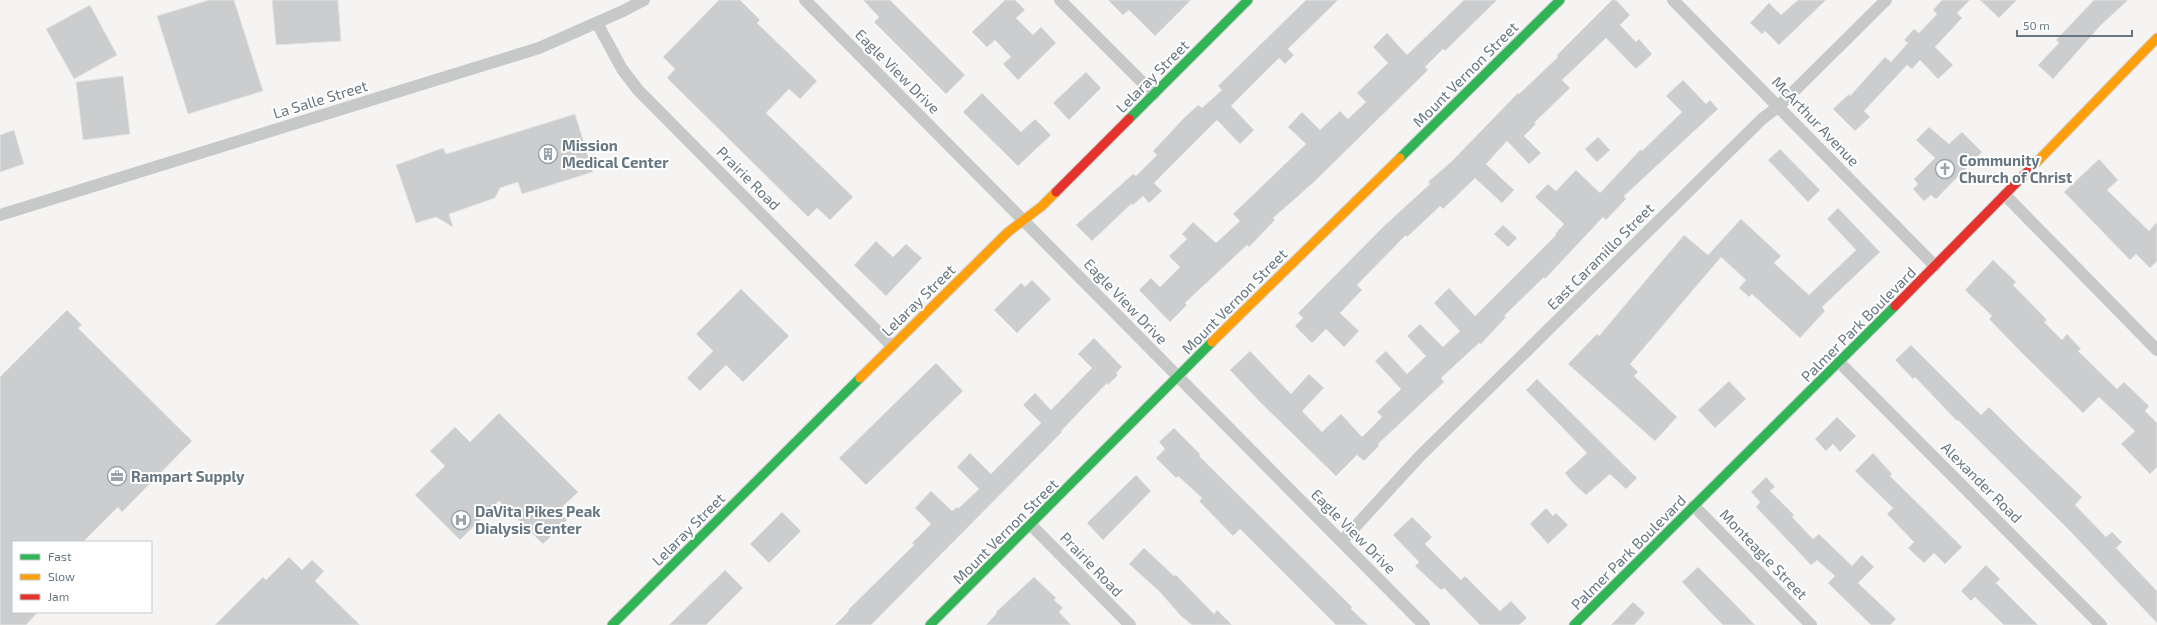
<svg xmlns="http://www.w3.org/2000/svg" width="2157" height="625" font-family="'Exo 2',sans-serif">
<rect width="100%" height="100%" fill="#f5f4f3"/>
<path fill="#cccdce" stroke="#e4e4e3" d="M209,0H234L263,91L188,114L157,16Z
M272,0H338L341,41L276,45Z
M719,0H740L760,20L757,23L817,81L800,99L789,89L766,113L853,197L830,220L817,208L808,217L667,78L675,69L663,57Z
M863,0H890L965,75L946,94L874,22L879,17Z
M1005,0H1015L1025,10L1016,18L1033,35L1041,27L1056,43L1018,80L1003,64L1011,57L995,40L987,47L972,32Z
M1108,0H1191L1155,36L1129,10L1123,15Z
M1306,0H1338L1288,49L1294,55L1285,64L1279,58L1231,106L1254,130L1240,144L1217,120L1154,183L1162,191L1149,203L1143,196L1133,205L1131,204L1092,241L1076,225L1133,174L1136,176L1157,155L1153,151L1183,119L1198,105L1202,108L1222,90L1218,86Z
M1464,0H1497L1445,51L1443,49L1425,67L1428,70L1314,182L1273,218L1275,220L1249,247L1247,245L1185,303L1187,305L1170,322L1139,290L1151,278L1160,287L1180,267L1169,256L1187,239L1182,234L1193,222L1216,243L1240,221L1233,214L1306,144L1288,127L1302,112L1320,130L1340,111L1348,119L1366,102L1357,93L1388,63L1373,47L1387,33L1407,55Z
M1612,0H1616L1630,15L1620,25L1636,42L1639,39L1652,54L1636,69L1606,38L1562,80L1570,88L1534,123L1536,124L1524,136L1541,153L1529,164L1507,141L1486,164L1514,190L1502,203L1475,178L1443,209L1440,206L1407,237L1406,235L1357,285L1362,290L1340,313L1359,331L1344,347L1326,329L1312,343L1295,326L1303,318L1298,313L1384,226L1430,184L1428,182L1452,161L1518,93L1519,94L1558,57L1557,55Z
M1798,0H1826L1779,45L1765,31L1762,34L1750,23L1769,3L1781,15Z
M1942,0H1970L1957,13L1962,18L1935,47L1953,65L1938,79L1920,60L1912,69L1907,65L1864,111L1870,117L1855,131L1833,109L1849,94L1850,96L1885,57L1891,62L1908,43L1904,40L1914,29L1919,33L1937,14L1933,10Z
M1980,0H2017L1999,18Z
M2094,0H2128L2100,26L2053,79L2038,65L2059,43L2056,40Z
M90,5L117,55L74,79L46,29Z
M1086,72L1101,88L1069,120L1053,103Z
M123,76L130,134L83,140L76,82Z
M1683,80L1706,104L1710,100L1718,109L1624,196L1626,199L1606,220L1603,217L1545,279L1544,277L1504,316L1506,317L1481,344L1479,343L1441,378L1444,382L1378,444L1379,446L1364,461L1357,455L1336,476L1260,402L1230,370L1250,351L1291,394L1309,374L1324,388L1302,411L1322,432L1341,414L1362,437L1382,417L1377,412L1401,389L1375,361L1386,351L1407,374L1426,356L1407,336L1420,324L1443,347L1460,331L1434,303L1449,288L1475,316L1556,235L1555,234L1564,224L1535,197L1548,184L1556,191L1576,170L1600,193L1641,149L1642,151L1682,112L1666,96Z
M982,93L1021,132L1035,119L1051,135L1018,166L963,112Z
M575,114L593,172L522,194L518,182L500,188L495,198L449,214L453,227L436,217L416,223L396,165L443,148L446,154Z
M1929,127L1949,144L1962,132L1982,152L1936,199L1931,195L1924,201L1913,189L1918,184L1914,179L1935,158L1916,140Z
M14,130L24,164L0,172V135Z
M1598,137L1610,150L1597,162L1585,149Z
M1780,149L1820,190L1808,202L1768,160Z
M2099,159L2118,180L2107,190L2149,231L2157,222V261L2150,268L2136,254L2130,260L2064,192Z
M1838,208L1880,252L1822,307L1825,311L1800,338L1752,294L1749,297L1739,288L1746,280L1721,257L1630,364L1638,372L1634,376L1677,417L1655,441L1568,364L1597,334L1599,336L1684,235L1708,255L1741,219L1781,256L1774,263L1809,295L1856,250L1827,219Z
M1503,225L1517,238L1508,247L1494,234Z
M876,241L893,257L906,244L922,258L886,296L854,265Z
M1993,260L2016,282L2013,285L2047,320L2044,322L2062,340L2067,334L2081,349L2078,351L2117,389L2124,382L2149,406L2145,411L2157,423V467L2150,474L2121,444L2135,431L2099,397L2083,413L2022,353L1989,319L1992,316L1965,290Z
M1032,280L1051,299L1017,333L994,310L1021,283L1025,287Z
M741,289L789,336L743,382L726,365L700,391L687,378L713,351L696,334Z
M67,310L82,325L78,328L192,441L122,512L118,507L83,542H13V612H38L26,625H0V377Z
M1094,338L1122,367L1116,373L1118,375L1108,385L1107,383L1061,431L1062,432L871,625H835L849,611L848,610L914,545L912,543L931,524L915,508L931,491L952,511L957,507L959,508L979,489L957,467L970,453L991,474L1041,423L1023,405L1035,393L1051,410L1092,368L1078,354Z
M1911,345L1981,415L1989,407L2025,443L2082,497L2075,505L2106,537L2112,532L2122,542L2116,548L2157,591V623L2069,530L1958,420L1957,421L1915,377L1913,379L1895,360Z
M936,363L963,391L866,485L839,458Z
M1537,379L1637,478L1626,489L1610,474L1586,495L1572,482L1565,473L1587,453L1526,390Z
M1729,381L1746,399L1715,428L1698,410Z
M499,413L578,492L558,511L567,520L543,544L499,501L460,540L415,495L445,466L430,451L455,427L470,442Z
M1837,417L1856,436L1840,452L1833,444L1826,451L1815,439Z
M1174,428L1200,454L1199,456L1352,607L1351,609L1368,625H1336L1240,529L1233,536L1199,501L1202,498L1178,476L1176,478L1156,458L1165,449L1159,442Z
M1873,453L1892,474L1890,476L1962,547L1945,564L1934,553L1924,563L1908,548L1914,542L1887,514L1893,508L1855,471Z
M1136,475L1151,491L1103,540L1087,523Z
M1766,477L1775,487L1770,491L1794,515L1792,517L1813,539L1819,534L1852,566L1862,555L1874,567L1858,583L1896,619L1890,625H1871L1828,583L1835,576L1817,560L1811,565L1756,507L1760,502L1751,492Z
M1546,508L1553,516L1556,513L1568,525L1548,544L1530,524Z
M782,512L801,531L769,563L750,544Z
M1412,517L1432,537L1425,544L1461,580L1465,576L1500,611L1511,601L1527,618L1519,625H1480L1444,588L1441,590L1415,566L1419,562L1393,535Z
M1144,548L1174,576L1176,575L1214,614L1217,610L1232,625H1192L1181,616L1159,591L1129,564Z
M289,557L302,570L312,560L324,571L315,581L360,625H215L263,577L266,580Z
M1986,565L2000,579L1996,583L2038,625H2004L1975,597L1971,601L1961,591Z
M1698,567L1726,595L1755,625H1723L1712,614L1682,582Z
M725,570L743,588L706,625H669Z
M1034,577L1056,598L1054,600L1063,608L1059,612L1071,625H986L997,613L996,612Z
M1633,602L1645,613L1634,625H1611Z"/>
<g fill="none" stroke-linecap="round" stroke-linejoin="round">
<defs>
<path id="fast" d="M1129,119L1248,0
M1400,158L1560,0
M612,625L860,378
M930,625L1212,342
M1574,625L1895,306"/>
<path id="slow" d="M2032,167L2157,38
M1212,342L1400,158
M860,378L1008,232L1042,206L1056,192"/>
<path id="jam" d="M1056,192L1129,119
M1895,306L2032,167"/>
</defs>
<use href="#fast" stroke="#d0d1d1" stroke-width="11"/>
<use href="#slow" stroke="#d0d1d1" stroke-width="11"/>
<use href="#jam" stroke="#d0d1d1" stroke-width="11"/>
<path stroke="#c7c8c8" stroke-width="12" d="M805,0L1424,625
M1060,0L1154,94
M1673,0L1935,266
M597,23L622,69L638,90L892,346
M2005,195L2157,350
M0,215L539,48L623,11L644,0
M1839,362L2101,625
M1694,506L1811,625
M1031,525L1130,625
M1342,541L1420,456L1762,119L1779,106L1886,0"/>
<use href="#fast" stroke="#30b455" stroke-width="9"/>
<use href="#slow" stroke="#ff9f0a" stroke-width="9"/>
<use href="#jam" stroke="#e5322d" stroke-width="9"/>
</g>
<defs>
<symbol id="building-ring" viewBox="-11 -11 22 22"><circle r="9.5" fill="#fff" stroke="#98a3aa" stroke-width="1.5"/><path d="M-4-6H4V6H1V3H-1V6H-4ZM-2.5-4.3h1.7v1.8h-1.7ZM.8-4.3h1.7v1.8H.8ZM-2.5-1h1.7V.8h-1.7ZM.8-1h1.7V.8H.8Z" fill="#98a3aa"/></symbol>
<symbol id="church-ring" viewBox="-11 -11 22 22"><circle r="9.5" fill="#fff" stroke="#98a3aa" stroke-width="1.5"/><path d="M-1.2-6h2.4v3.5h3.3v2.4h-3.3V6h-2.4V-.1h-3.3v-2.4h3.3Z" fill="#98a3aa"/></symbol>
<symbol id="office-ring" viewBox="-11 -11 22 22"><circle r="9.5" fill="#fff" stroke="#98a3aa" stroke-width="1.5"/><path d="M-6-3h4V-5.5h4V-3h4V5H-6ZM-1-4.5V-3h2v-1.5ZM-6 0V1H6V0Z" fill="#98a3aa"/></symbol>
<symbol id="hospital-ring" viewBox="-11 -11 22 22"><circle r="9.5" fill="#fff" stroke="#98a3aa" stroke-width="1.5"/><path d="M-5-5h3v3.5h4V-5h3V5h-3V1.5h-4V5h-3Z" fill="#98a3aa"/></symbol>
</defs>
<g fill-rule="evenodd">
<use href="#building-ring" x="537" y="143" width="22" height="22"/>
<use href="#church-ring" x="1934" y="158" width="22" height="22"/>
<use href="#office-ring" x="106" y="465" width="22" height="22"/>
<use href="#hospital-ring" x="450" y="509" width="22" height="22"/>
</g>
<g text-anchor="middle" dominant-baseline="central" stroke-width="4" stroke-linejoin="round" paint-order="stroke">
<g font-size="15" fill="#667782" stroke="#fff">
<text transform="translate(898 71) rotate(45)">Eagle View Drive</text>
<text transform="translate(1465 74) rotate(-45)">Mount Vernon Street</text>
<text transform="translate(1152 76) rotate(-45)">Lelaray Street</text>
<text transform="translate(320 99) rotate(-17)">La Salle Street</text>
<text transform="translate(1816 121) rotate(46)">McArthur Avenue</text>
<text transform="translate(749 178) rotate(45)">Prairie Road</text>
<text transform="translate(1600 256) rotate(-45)">East Caramillo Street</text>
<text transform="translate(918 300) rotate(-44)">Lelaray Street</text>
<text transform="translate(1126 301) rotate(46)">Eagle View Drive</text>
<text transform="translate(1234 301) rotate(-45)">Mount Vernon Street</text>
<text transform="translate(1858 324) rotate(-45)">Palmer Park Boulevard</text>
<text transform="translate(1982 482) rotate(45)">Alexander Road</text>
<text transform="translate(688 529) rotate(-45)">Lelaray Street</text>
<text transform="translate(1005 531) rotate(-45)">Mount Vernon Street</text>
<text transform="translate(1354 531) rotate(45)">Eagle View Drive</text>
<text transform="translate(1628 552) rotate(-45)">Palmer Park Boulevard</text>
<text transform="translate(1764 554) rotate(46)">Monteagle Street</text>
<text transform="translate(1092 564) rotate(46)">Prairie Road</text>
</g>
<g font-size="15" font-weight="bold" fill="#667782" stroke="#fff" text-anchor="start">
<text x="562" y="145">Mission<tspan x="562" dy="17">Medical Center</tspan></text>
<text x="1959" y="160">Community<tspan x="1959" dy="17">Church of Christ</tspan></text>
<text x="131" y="476">Rampart Supply</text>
<text x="475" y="511">DaVita Pikes Peak<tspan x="475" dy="17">Dialysis Center</tspan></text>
</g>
</g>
<rect x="12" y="541" width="140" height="72" fill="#ffffff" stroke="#c2c9cd"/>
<rect x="20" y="554" width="20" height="6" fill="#30b455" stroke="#c2c9cd"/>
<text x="48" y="561" font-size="12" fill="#667782">Fast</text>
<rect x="20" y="574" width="20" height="6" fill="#ff9f0a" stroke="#c2c9cd"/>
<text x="48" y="581" font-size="12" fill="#667782">Slow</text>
<rect x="20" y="594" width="20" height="6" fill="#e5322d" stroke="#c2c9cd"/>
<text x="48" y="601" font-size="12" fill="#667782">Jam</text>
<path d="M2017 30v6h115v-6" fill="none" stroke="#667782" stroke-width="2"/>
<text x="2023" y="30" font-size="12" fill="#667782" stroke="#ffffff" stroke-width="3" paint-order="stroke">50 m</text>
</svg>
